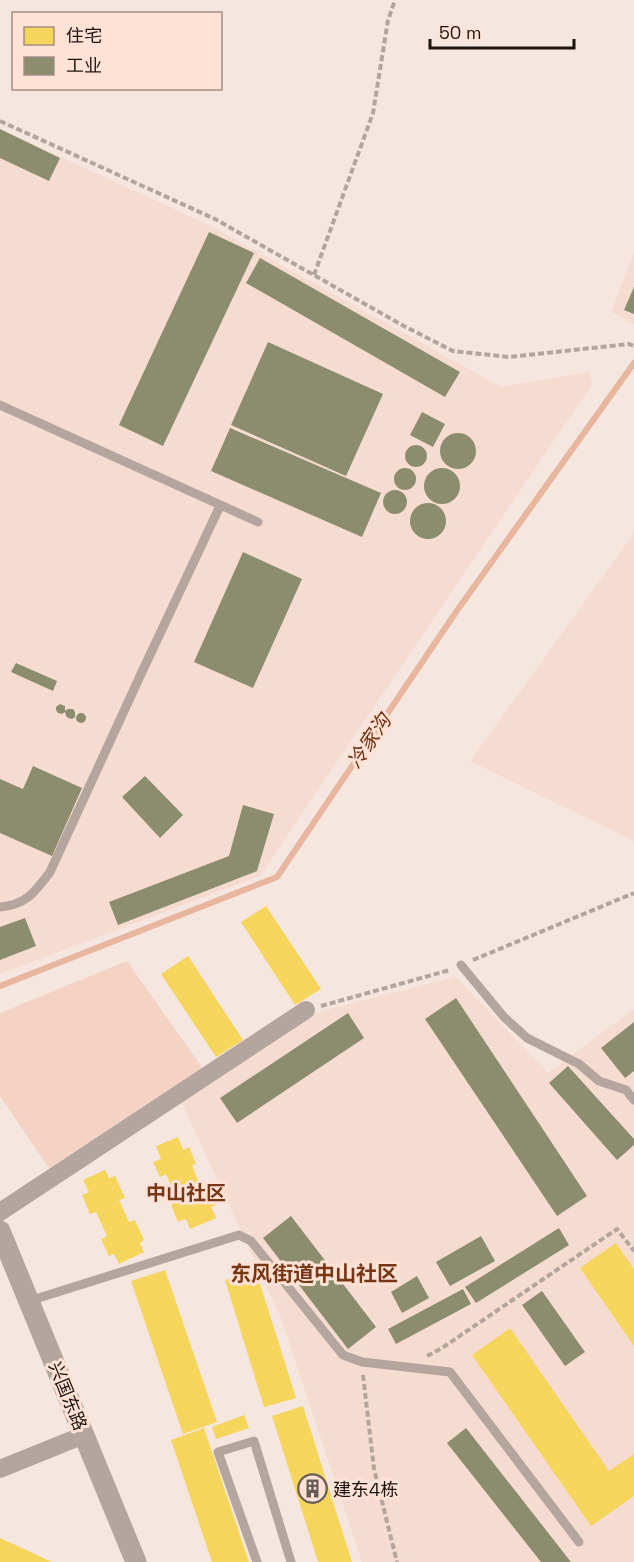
<svg xmlns="http://www.w3.org/2000/svg" width="634" height="1562" font-family="'Space Grotesk','Noto Sans SC',sans-serif">
<rect width="100%" height="100%" fill="#f5e6df"/>
<path fill="#f6dcd0" d="M0,129L211,226L501,387L589,372L593,384L565,424L260,876L0,974Z
M634,253V325L611,312Z
M634,533V841L470,761Z
M456,977L548,1073L634,1009V1562H362L281,1318L180,1099L310,1014Z"/>
<path fill="#f4d3c5" d="M127,961L203,1069L49,1168L0,1096V1013Z"/>
<path fill="#f6d55c" d="M266,906L321,989L295,1005L241,922Z
M188,956L243,1040L216,1057L161,974Z
M178,1137L183,1150L189,1147L196,1164L192,1165L202,1191L209,1188L216,1205L211,1207L216,1218L190,1229L186,1219L178,1222L171,1205L178,1201L166,1174L160,1177L153,1162L161,1159L156,1146Z
M105,1170L109,1178L115,1176L125,1198L119,1200L129,1222L135,1220L144,1240L140,1243L144,1252L119,1264L114,1254L109,1256L101,1239L107,1236L96,1212L90,1214L82,1195L89,1192L83,1180Z
M616,1243L634,1269V1346L580,1268Z
M165,1270L217,1422L183,1434L131,1281Z
M256,1271L296,1398L264,1407L225,1280Z
M510,1328L609,1471L634,1454V1496L591,1526L472,1355Z
M303,1406L352,1562H318L272,1416Z
M244,1415L249,1428L216,1439L212,1427Z
M204,1428L249,1562H212L171,1440Z
M0,1538L52,1562H0Z"/>
<path fill="#8c8c6e" d="M0,129L60,158L49,181L0,158Z
M209,232L254,253L163,446L119,425Z
M260,258L460,372L445,397L246,283Z
M634,287V314L624,310Z
M268,342L383,394L346,476L231,425Z
M422,412L445,424L433,447L410,435Z
M230,428L381,493L362,537L211,471Z
M440 451a18 18 0 1 1 36 0a18 18 0 1 1-36 0Z
M405 456a11 11 0 1 1 22 0a11 11 0 1 1-22 0Z
M394 479a11 11 0 1 1 22 0a11 11 0 1 1-22 0Z
M424 486a18 18 0 1 1 36 0a18 18 0 1 1-36 0Z
M383 502a12 12 0 1 1 24 0a12 12 0 1 1-24 0Z
M410 521a18 18 0 1 1 36 0a18 18 0 1 1-36 0Z
M243,552L302,579L253,688L194,662Z
M16,663L57,681L53,691L11,672Z
M60,704L65,706V711L68,709H73L75,712V717L72,719L68,718L66,716L65,712L62,714L58,713L56,710V707Z
M76 718a5 5 0 1 1 10 0a5 5 0 1 1-10 0Z
M33,766L82,788L52,856L0,833V779L23,789Z
M145,776L183,815L160,838L122,797Z
M243,805L274,814L257,871L118,925L109,902L229,856Z
M25,918L36,946L0,960V927Z
M456,998L587,1196L557,1216L425,1019Z
M348,1013L364,1038L237,1123L220,1098Z
M634,1022V1071L625,1078L601,1048Z
M568,1066L634,1139V1145L617,1160L549,1083Z
M291,1216L376,1327L348,1349L263,1238Z
M559,1228L569,1245L476,1303L465,1287Z
M481,1236L495,1261L450,1286L436,1262Z
M417,1276L429,1298L402,1313L391,1292Z
M463,1289L471,1304L396,1344L388,1329Z
M542,1291L585,1352L565,1366L522,1305Z
M466,1428L571,1562H541L447,1443Z"/>
<g fill="none" stroke-linecap="round" stroke-linejoin="round">
<path stroke="#e8b59e" stroke-width="6" d="M0,986L277,877L456,612L634,363"/>
<path stroke="#b3a59e" stroke-width="4" stroke-dasharray="6 3" stroke-linecap="butt" d="M0,121L215,219L402,325L453,351L509,357L629,344L634,346
M314,275L373,113L388,20L395,0
M473,960L634,893
M321,1006L450,970
M427,1356L442,1348L617,1229L634,1251
M363,1375L374,1469L397,1562"/>
<path stroke="#b4a59e" stroke-width="9" d="M0,405L258,522
M0,907C26,905 35,892 50,872L141,674L220,506
M461,965L504,1017L527,1038L579,1064L599,1081L626,1090L634,1100
M29,1301L239,1235L251,1241L343,1355L362,1362L450,1372L579,1542
M257,1562L218,1452L254,1441L291,1562"/>
<path stroke="#b4a59e" stroke-width="18" d="M0,1212L306,1010
M0,1469L84,1435"/>
<path stroke="#b4a59e" stroke-width="21" d="M0,1231L136,1562"/>
</g>
<defs>
<symbol id="building-ring" viewBox="-11 -11 22 22"><circle r="9.5" fill="#fee2d6" stroke="#685d58" stroke-width="1.5"/><path d="M-4-6H4V6H1V3H-1V6H-4ZM-2.5-4.3h1.7v1.8h-1.7ZM.8-4.3h1.7v1.8H.8ZM-2.5-1h1.7V.8h-1.7ZM.8-1h1.7V.8H.8Z" fill="#685d58"/></symbol>
</defs>
<g fill-rule="evenodd">
<use href="#building-ring" x="296" y="1472" width="33" height="33"/>
</g>
<g text-anchor="middle" dominant-baseline="central" stroke-width="6" stroke-linejoin="round" paint-order="stroke">
<g font-size="18" fill="#1c130f" stroke="#fee2d6">
<text transform="translate(68 1396) rotate(68)">兴国东路</text>
</g>
<g font-size="18" fill="#1c130f" stroke="#fee2d6" text-anchor="start">
<text x="333" y="1489">建东4栋</text>
</g>
<g font-size="20" font-style="italic" fill="#6e3111" stroke="#fee2d6">
<text transform="translate(369 741) rotate(-56)">冷家沟</text>
</g>
<g font-size="20" font-weight="bold" fill="#773716" stroke="#fee2d6">
<text x="186" y="1193">中山社区</text>
</g>
<g font-size="21" font-weight="bold" fill="#773716" stroke="#fee2d6">
<text x="314" y="1273">东风街道中山社区</text>
</g>
</g>
<rect x="12" y="12" width="210" height="78" fill="#fee2d6" stroke="#a48f86" stroke-width="1.5"/>
<rect x="24" y="27" width="30" height="18" fill="#f6d55c" stroke="#a48f86" stroke-width="1.5"/>
<text x="66" y="42" font-size="18" fill="#1c130f">住宅</text>
<rect x="24" y="57" width="30" height="18" fill="#8c8c6e" stroke="#a48f86" stroke-width="1.5"/>
<text x="66" y="72" font-size="18" fill="#1c130f">工业</text>
<path d="M430 39v9h144v-9" fill="none" stroke="#1c130f" stroke-width="3"/>
<text x="439" y="39" font-size="18" fill="#1c130f" stroke="#fee2d6" stroke-width="4.5" paint-order="stroke">50 m</text>
</svg>
